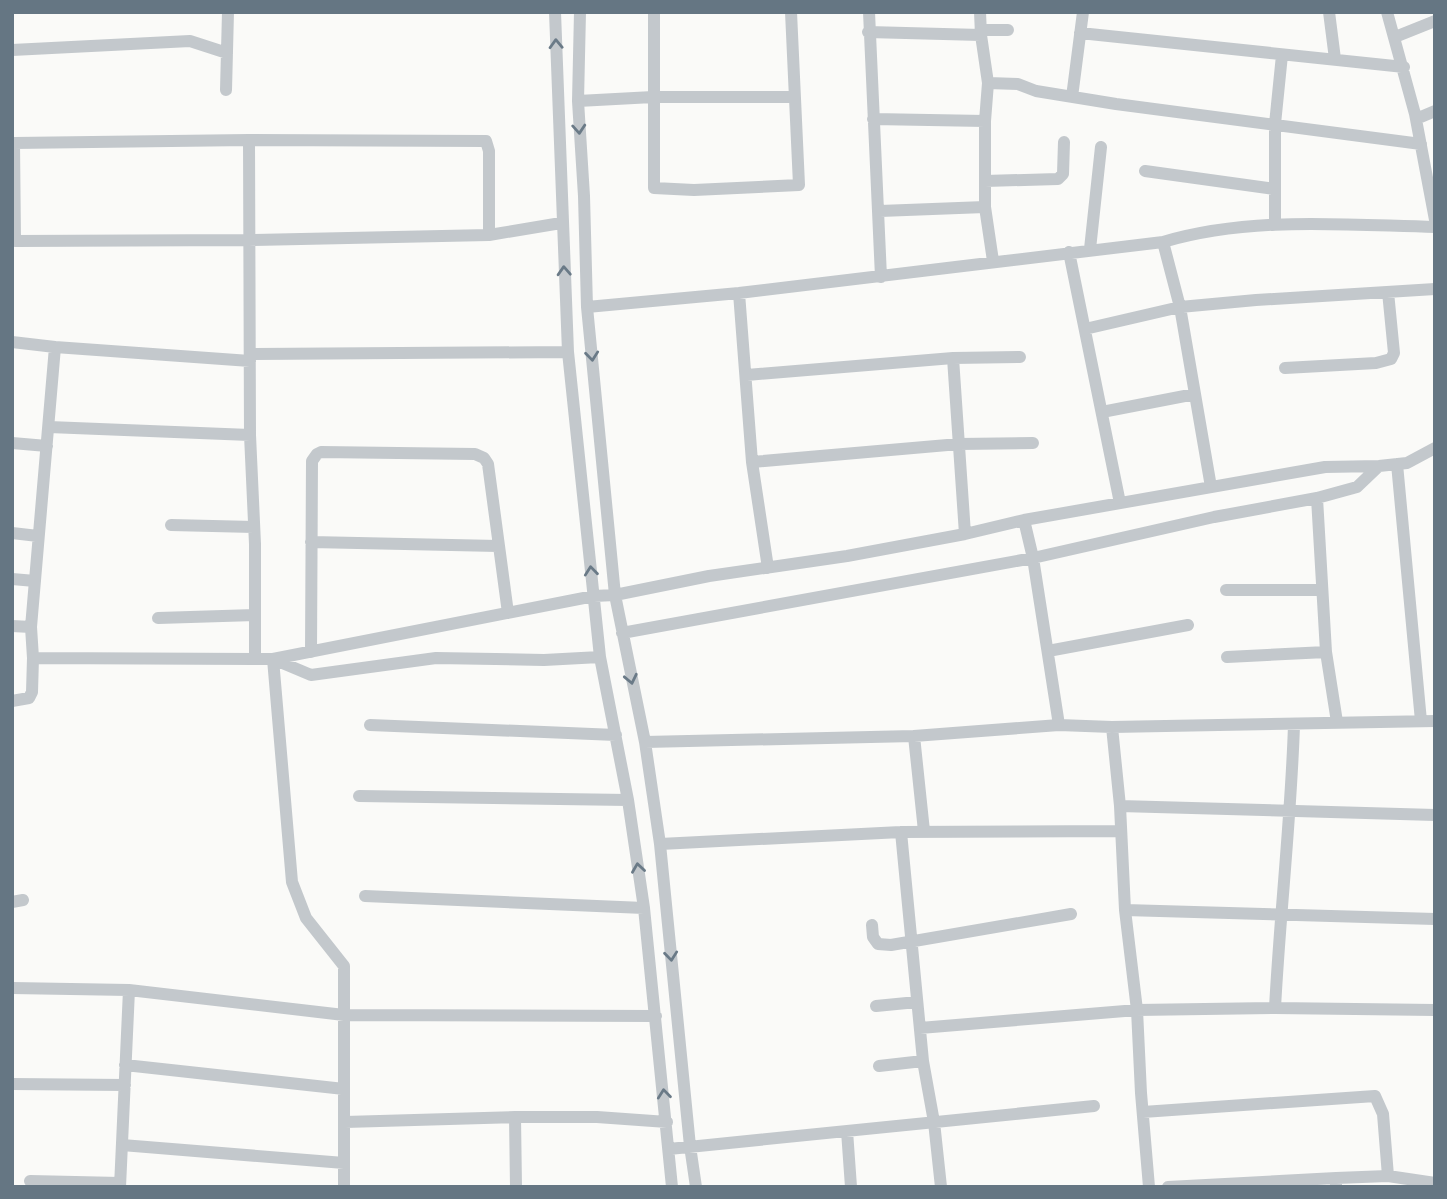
<svg xmlns="http://www.w3.org/2000/svg" width="1447" height="1199" font-family="Mulish,sans-serif">
<rect width="100%" height="100%" fill="#fafaf8"/>
<g fill="none" stroke-linecap="round" stroke-linejoin="round">
<path stroke="#c3c8cc" stroke-width="12" d="M555,12L568,352L600,657L628,800L644,908L672,1187
M580,12L578,101L584,196L587,307L615,595L645,742L660,844L690,1146L696,1187
M654,12V188L694,190L799,185L791,12
M869,12L881,277
M980,12L981,35L988,83L985,121V207L993,261
M1329,12L1335,59
M1387,12L1415,114L1435,220
M981,30H1008
M868,32L981,35
M1080,33L1404,67
M1395,37L1435,21
M12,50L190,41L227,53
M988,83L1018,84L1036,91L1116,104L1421,144
M226,90L228,12
M1072,97L1083,12
M578,101L653,97H794
M873,119L985,121
M1416,119L1435,111
M249,140L250,435L255,544V659H273L311,675L436,658L544,660L600,657
M1145,171L1275,189
M985,181L1058,179L1063,174L1064,142
M880,211L985,207
M1275,224V124L1282,55
M489,235V151L486,141L249,140L14,143L15,241L249,240L489,235L561,223
M1090,249L1101,147
M1069,252L1120,503
M739,293L752,462L768,568
M587,307L739,293L1163,242
M1085,329L1180,307L1256,300L1435,289
M12,342L55,347
M250,354L568,352
M953,358L965,534
M1285,368L1376,363L1391,359L1394,353L1388,292
M747,375L953,358L1020,357
M1102,412L1195,394
M49,427L250,435
M12,443L47,446
M752,462L959,444L1033,443
M1397,464L1421,721
M1211,487L1180,307L1163,242C1251,216 1344,225 1435,227
M1317,498L1357,487L1379,466
M1024,520L1033,558L1059,725L1112,727L1435,721
M171,525L254,527
M12,533L38,536
M311,542L498,546
M12,579L35,581
M1226,590H1322
M158,618L255,615
M12,626L31,627
M622,633L1033,558L1214,517L1317,498L1326,652L1337,722
M1048,651L1188,625
M311,652L312,461L317,454L321,452L475,454L484,458L488,464L508,613
M1227,657L1326,652
M33,658L31,627L55,347L250,361
M12,701L29,698L32,692L33,658L255,659
M370,725L616,735
M1112,727L1120,806L1125,910L1137,1010L1141,1093L1149,1187
M914,736L924,831
M645,742L914,736L1059,725
M359,796L628,800
M1120,806L1435,815
M901,832L923,1061L934,1122L941,1187
M660,844L901,832L1121,831
M365,896L644,908
M12,902L23,900
M1125,910L1435,919
M872,925L873,937L878,944L891,945L1071,914
M12,988L129,990L344,1015L656,1016
M876,1006L917,1002
M1275,1008C1280,913 1291,819 1294,725
M920,1028L1137,1010L1275,1008L1435,1010
M125,1065L344,1089
M879,1066L923,1061
M12,1084L125,1085
M1143,1112L1375,1096L1383,1114L1388,1176
M345,1122L515,1117
M847,1131L851,1187
M122,1145L344,1163
M669,1149L1094,1106
M30,1181L120,1183
M1336,1186V1178L1388,1176L1435,1183
M120,1187L129,990
M344,1187V966L306,918L292,882L273,659L594,596L615,595L709,576L847,556L965,534L1024,520L1325,467L1379,466L1407,463L1435,448
M516,1187L515,1117H597L667,1122
M1168,1187L1336,1178"/>
</g>
<defs><path id="oneway-chevron" d="M-2-3.5L2.5 0L-2 3.5" fill="none" stroke-width="1.6" stroke-linecap="round" stroke-linejoin="round" transform="scale(1.75)"/></defs>
<g stroke="#6a7a87">
<use href="#oneway-chevron" transform="translate(556 44) rotate(-92)"/>
<use href="#oneway-chevron" transform="translate(579 129) rotate(86)"/>
<use href="#oneway-chevron" transform="translate(564 271) rotate(-93)"/>
<use href="#oneway-chevron" transform="translate(592 356) rotate(84)"/>
<use href="#oneway-chevron" transform="translate(591 571) rotate(-96)"/>
<use href="#oneway-chevron" transform="translate(631 679) rotate(78)"/>
<use href="#oneway-chevron" transform="translate(638 868) rotate(-98)"/>
<use href="#oneway-chevron" transform="translate(671 956) rotate(84)"/>
<use href="#oneway-chevron" transform="translate(664 1094) rotate(-96)"/>
</g>
<rect width="1447" height="1199" fill="none" stroke="#657683" stroke-width="28"/>
</svg>
